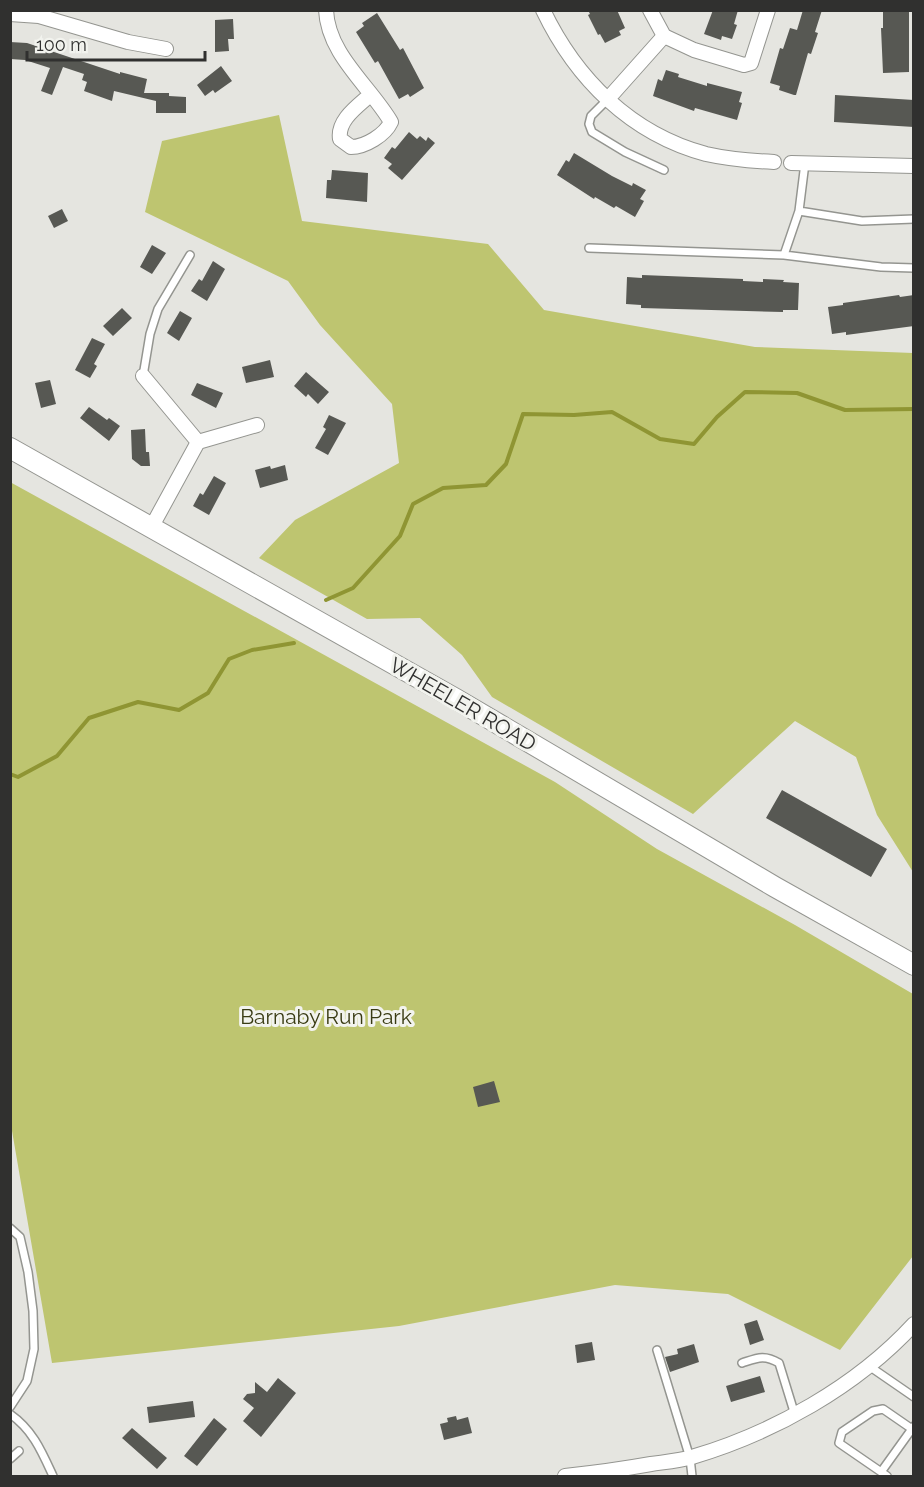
<svg xmlns="http://www.w3.org/2000/svg" width="924" height="1487" font-family="Raleway,sans-serif">
<rect width="100%" height="100%" fill="#e5e5e0"/>
<path fill="#bec570" d="M279,115L302,221L488,244L544,310L755,347L913,353V872L877,815L856,757L795,721L693,814L492,697L462,655L420,618L367,619L259,558L295,520L399,463L392,404L320,325L288,281L145,212L162,141Z
M10,482L555,782L657,849L795,925L913,994V1256L840,1350L728,1294L615,1285L399,1326L52,1363L11,1125Z"/>
<g fill="none" stroke-linecap="round" stroke-linejoin="round">
<path stroke="#8f9533" stroke-width="4" d="M326,600L353,588L400,536L413,504L443,488L486,485L506,464L523,414L574,415L612,412L660,439L694,444L717,417L745,392L797,393L845,410L914,409
M10,774L18,777L57,756L89,718L138,702L179,710L208,693L229,659L252,650L294,643"/>
</g>
<path fill="#575853" d="M588,10H617L625,28L619,31L621,35L605,43L600,34L598,35L588,15L590,14Z
M713,10H738L734,24L737,25L732,39L722,36L721,40L704,34Z
M803,10H822L815,32L818,33L811,54L808,53L796,95H794L779,90L780,86L770,83L780,48L783,49L790,28L797,30Z
M883,10H909V72L883,73L881,28H883Z
M377,13L400,50L403,48L424,88L410,97L408,94L399,99L378,61L375,63L356,32L364,26L362,23Z
M233,19L234,39H228L229,51L215,52V20Z
M10,42L27,43L120,74V72L147,79L144,93H169V96L186,97V113H156V101L114,91L112,101L84,91L87,82L82,80L84,74L63,67L52,95L41,91L50,68L25,60L10,59Z
M221,66L232,81L215,93L213,90L205,96L197,85Z
M666,70L679,74L678,77L707,86V83L742,92L739,102L742,103L737,120L695,108L694,111L653,96L658,79L662,81Z
M835,95L914,100V127L834,122Z
M409,132L417,139L420,136L426,141L428,137L435,143L402,180L388,168L392,164L384,158L392,147L395,149Z
M574,153L612,176L632,186L633,183L646,190L640,199L644,201L635,217L616,206L614,208L595,197L594,199L557,175L566,160L569,162Z
M332,170L368,173L367,202L326,198L327,180H331Z
M62,209L68,221L54,228L48,216Z
M152,245L166,253L152,274L140,267Z
M213,261L225,269L207,301L191,291L199,279L202,281Z
M642,275L743,279V281L763,282V279L784,280L783,282L799,283L798,310H783V312L641,308V305L626,304L627,277L642,278Z
M899,295L900,297L914,295V326L846,335V332L832,334L828,307L843,305V303Z
M122,308L132,318L113,336L103,326Z
M180,311L192,318L179,341L167,333Z
M92,338L105,344L94,364L97,366L90,378L75,370Z
M270,360L274,377L246,383L242,367Z
M306,372L329,392L318,404L308,394L306,397L294,386Z
M50,380L56,404L41,408L35,383Z
M197,383L223,393L216,408L191,395Z
M89,407L107,420L109,418L120,426L109,441L80,418Z
M329,415L346,423L328,455L315,448L326,429L323,427Z
M145,429L146,452H149L150,466H141L132,459L131,430Z
M285,465L288,480L260,488L255,470L270,466L271,469Z
M214,476L226,483L209,515L193,506L200,493L203,495Z
M782,790L887,849L871,877L766,818Z
M494,1081L500,1102L478,1107L473,1087Z
M757,1320L764,1340L750,1345L744,1324Z
M592,1342L595,1360L577,1363L575,1345Z
M694,1344L699,1362L670,1372L665,1357L678,1354L677,1349Z
M760,1376L765,1392L731,1402L726,1386Z
M278,1378L296,1393L261,1437L243,1421L254,1408L243,1399L247,1394L255,1393V1382L267,1392Z
M193,1401L195,1417L149,1423L147,1407Z
M456,1416L457,1420L468,1417L472,1433L444,1440L440,1424L448,1422L447,1418Z
M214,1418L227,1429L197,1466L184,1456Z
M132,1428L167,1458L157,1469L122,1438Z"/>
<g fill="none" stroke-linecap="round" stroke-linejoin="round">
<defs>
<path id="lane" d="M607,100L591,116L589,124L592,132L625,152L664,170
M799,211L862,221L914,219
M589,248L784,255L881,267L914,268
M784,255L799,211L805,163
M143,376L150,334L158,309L190,255
M10,1228L20,1237L28,1272L33,1311L34,1349L27,1381L10,1407
M657,1350L690,1458L692,1476
M742,1363C757,1358 764,1354 779,1363L795,1415
M869,1366L914,1397
M10,1414C33,1430 42,1452 53,1476
M10,1459L19,1451
M881,1472L914,1426
M887,1476L839,1443L842,1432L873,1411L883,1409L912,1429"/>
<path id="street" d="M326,10C328,55 370,86 391,122C385,135 365,147 351,147L340,139C337,120 358,106 370,95
M543,10C576,79 631,134 706,154C728,159 752,161 774,162
M650,10L664,36L694,50L744,65L751,63L768,10
M10,14L39,16L128,42L166,49
M607,100L664,36
M791,163L914,166
M143,376L198,442
M151,528L198,442L257,425
M565,1476C594,1473 623,1469 651,1464C665,1462 679,1461 692,1457C773,1433 856,1387 914,1324"/>
<path id="secondary" d="M10,448L456,699L775,887L914,965"/>
</defs>
<use href="#lane" stroke="#949590" stroke-width="10"/>
<use href="#street" stroke="#949590" stroke-width="16"/>
<use href="#secondary" stroke="#949590" stroke-width="22"/>
<use href="#lane" stroke="#fff" stroke-width="7"/>
<use href="#street" stroke="#fff" stroke-width="14"/>
<use href="#secondary" stroke="#fff" stroke-width="20"/>
</g>
<g text-anchor="middle" dominant-baseline="central" stroke-width="6" stroke-linejoin="round" paint-order="stroke">
<g font-size="21" fill="#30302f" stroke="#f2f3ee">
<text transform="translate(463 704) rotate(30)">WHEELER ROAD</text>
</g>
<g font-size="21" fill="#393b13" stroke="#f2f3ee">
<text x="326" y="1016">Barnaby Run Park</text>
</g>
</g>
<rect width="924" height="1487" fill="none" stroke="#30302f" stroke-width="24"/>
<path d="M27 51v9h178v-9" fill="none" stroke="#30302f" stroke-width="3"/>
<text x="36" y="51" font-size="18" fill="#30302f" stroke="#f2f3ee" stroke-width="4.5" paint-order="stroke">100 m</text>
</svg>
